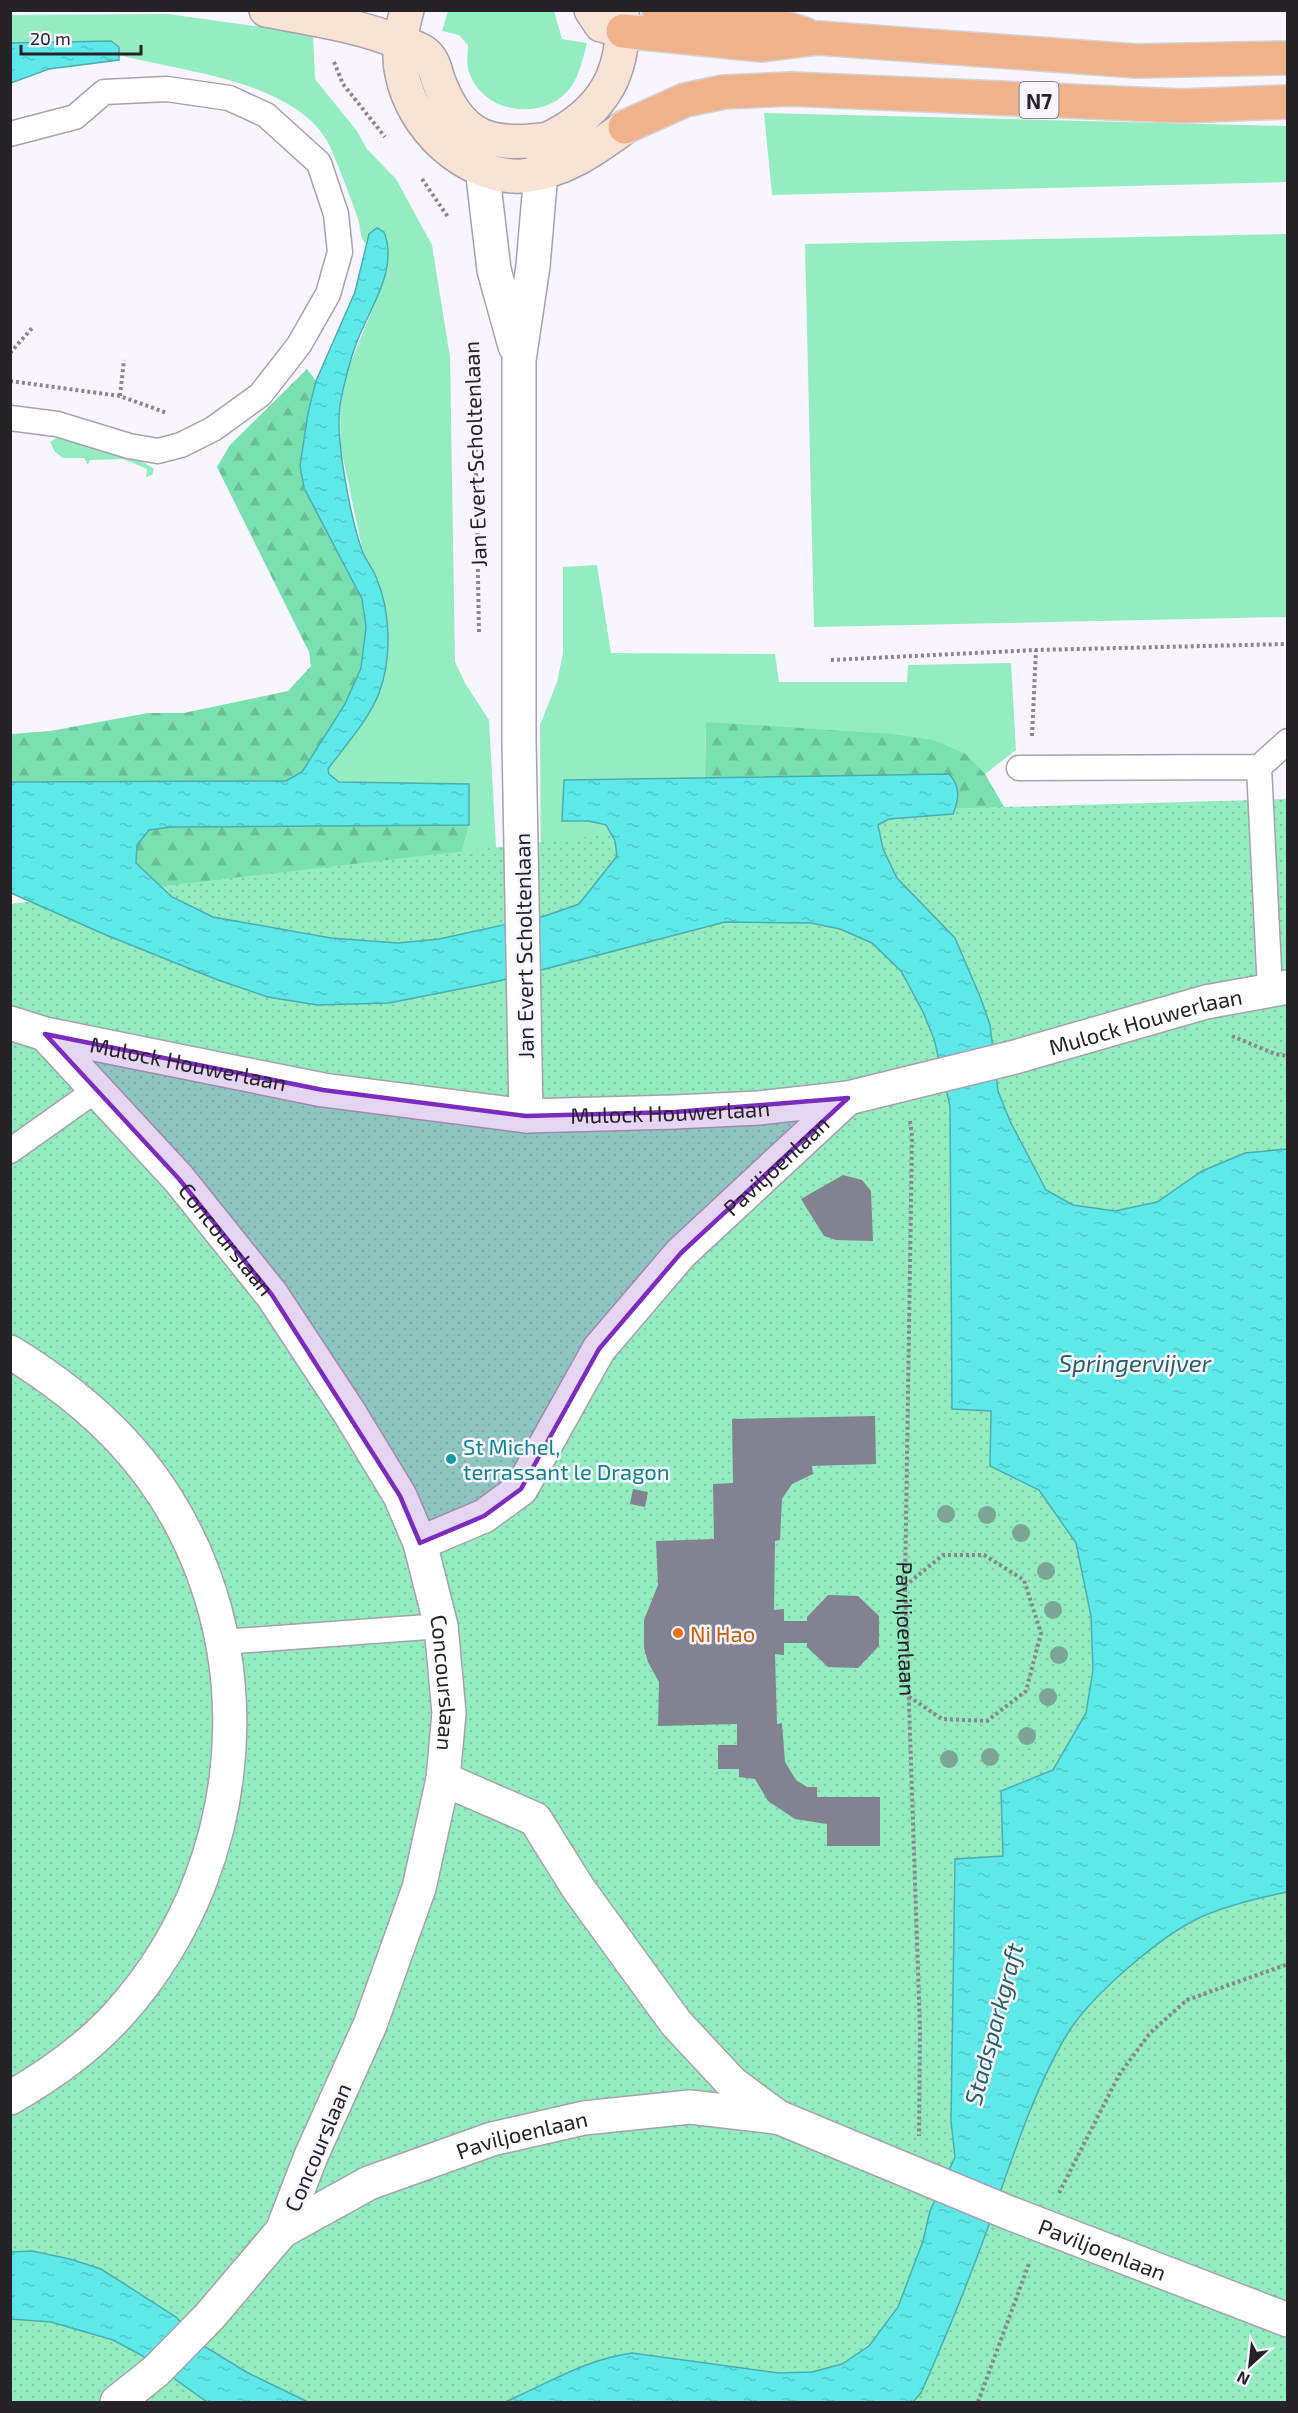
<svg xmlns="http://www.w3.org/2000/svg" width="1298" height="2413" font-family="'Exo 2',sans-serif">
<defs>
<pattern id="forest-firs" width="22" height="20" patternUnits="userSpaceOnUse" patternTransform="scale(1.5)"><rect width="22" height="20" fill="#7ae0af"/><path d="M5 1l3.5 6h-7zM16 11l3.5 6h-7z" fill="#69c097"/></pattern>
<pattern id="park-dots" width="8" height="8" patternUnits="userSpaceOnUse" patternTransform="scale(1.5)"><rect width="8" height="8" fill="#93edc0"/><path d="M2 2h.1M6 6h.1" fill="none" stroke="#7fcba5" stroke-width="1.8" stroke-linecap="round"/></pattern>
<pattern id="water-ripples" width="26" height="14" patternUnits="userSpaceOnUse" patternTransform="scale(1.5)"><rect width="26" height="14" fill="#5de8ea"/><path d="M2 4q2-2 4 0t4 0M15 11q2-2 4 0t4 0" fill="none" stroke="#51c7c9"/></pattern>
</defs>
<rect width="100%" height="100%" fill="#f9f5ff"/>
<path fill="#93edc0" d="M448,11H554L562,39L587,43C583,58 580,74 571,87C546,122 483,115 469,72C466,64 468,53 468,45L459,35L442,31Z
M168,14L313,34L315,79L357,131L367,149L396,179L432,245L450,357L455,662L465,683L489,720L499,900L439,939L469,825L468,784L339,782L329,774L328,768L349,740L387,665L384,599L376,577L363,553L341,448L340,408L348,369L374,306L369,234L366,244C359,237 361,228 358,219C350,196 341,173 332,151C304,81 183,72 119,55V47L111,41L11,43L10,15Z
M764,113L1287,126V182L772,195Z
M1287,234V617L814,627L805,244Z
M56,438L140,460L154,469L152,475L146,477L147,469L123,459L90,460L88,465L84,458H63L55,452L50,442Z
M597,565L611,653L775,654L779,682H907L908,665L1011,663L1016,750L985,774L965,754L706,722L705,779L564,781L562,821H589L606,826L615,841L541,904L540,725L557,682L563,653V567Z"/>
<path fill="url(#forest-firs)" d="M307,369L316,381L308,413L300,466L304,488L362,599L366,627L361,668L345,704L302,772L286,781L11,782V734L50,731L148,713H184L288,691L311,666L309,652L217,467L230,445Z
M706,722L892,734L933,740L966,754L985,774L1003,805L1019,851L990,1025L949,775L705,779Z
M469,825L439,939L172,897L136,863L137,845L149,830L171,827Z"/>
<path fill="url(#park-dots)" d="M1287,799V2402H11L10,904L792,813Z"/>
<path fill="url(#water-ripples)" stroke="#4cadb0" stroke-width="1.5" d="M111,41L119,47V60L49,69L11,83V43Z
M377,228L384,232C399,270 369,309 356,344C349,363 344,384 340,405C335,439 351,521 363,553C367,562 373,569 376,577C391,611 392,659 379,693C370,718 344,747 328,769L329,774L339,782L469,784V825L171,827L149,830L137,845L136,863L172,897L213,917L331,938L398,943L439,939L545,916L579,904L617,856L615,841L606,825L589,821H562L564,780L949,774C961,787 959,799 953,814L889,819L878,825L883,849L897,878L955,938L981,999L990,1025L998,1091L1010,1121L1046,1190L1073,1205L1115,1211L1157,1202L1202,1171L1245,1153L1287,1149V1892C1258,1898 1228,1905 1201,1917C1160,1936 1089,1997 1066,2036C1032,2093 1008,2171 986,2233C966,2288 944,2341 921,2393L913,2402H505C547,2384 586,2359 632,2353L779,2373L812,2372L842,2364L869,2346L898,2307L923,2241L930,2211L955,2157L951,2121L955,1859L1003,1856L1001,1791L1053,1770L1086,1713L1093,1670L1091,1616L1076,1543L1039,1490L990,1466L991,1411L952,1409L950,1106L934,1039L923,1012L901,971L872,943L840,929L811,923L725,922L495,982L389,1003L317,1005L268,997L218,980L106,935L11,893V782L286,781L302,772L345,704L361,668L366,627L362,599L304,488L300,466L308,413L316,381L355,292L369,234Z
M32,2251L70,2259L101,2269L176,2317L202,2345L248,2373L308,2402H207L141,2355L113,2340L51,2322L11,2319L10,2252Z"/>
<path fill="#838291" d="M843,1175L862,1180L871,1191L873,1241L836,1240L824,1236L801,1199Z
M875,1416L876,1464L812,1466L813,1474L792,1484L782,1499L780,1540L775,1541L774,1610L784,1609V1621H807V1617L828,1595L858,1596L879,1616V1646L858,1668L828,1667L807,1647V1643H784V1655L775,1654L777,1724L782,1723L785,1762L796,1780L807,1787H817V1797H880V1846H827V1824L795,1819L768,1801L755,1779L739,1777V1769H718V1745H737V1724L658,1726L659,1682L648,1662L644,1648V1620L658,1585L656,1541L714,1539L713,1484L733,1483L732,1419Z
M633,1489L648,1492L645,1507L630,1504Z"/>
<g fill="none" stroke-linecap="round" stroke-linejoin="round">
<defs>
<path id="service" d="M10,134L75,117L104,92L167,89L229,98L266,115L319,163L336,214L340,252L328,294L299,345L260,395L213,429L181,445L158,451L129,446L57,424L10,418
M1259,767L1270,990
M1019,768L1259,767L1288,741
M10,1151L96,1090
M222,1642L441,1626"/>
<path id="pedestrian" d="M10,1352C51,1377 88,1405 121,1440C270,1600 263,1855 118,2015C87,2049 50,2075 10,2098"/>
<g id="minor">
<path d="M482,168L494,270L515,346"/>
<path id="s2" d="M10,1023L45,1034L323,1090L526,1116L675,1112L759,1108L848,1098L1015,1057L1206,1002L1288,987"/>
<path id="s3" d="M45,1034L179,1179L272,1295L349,1412L400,1496L420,1543L441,1626L449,1713L443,1779L419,1888L370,2025L311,2156L282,2231L209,2317L156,2371L117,2402"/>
<path d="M526,1116L519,740V360L533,266L541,172"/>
<path id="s4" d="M420,1543L484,1516L521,1489L599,1349L681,1253L848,1098"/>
<path id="s5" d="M443,1779L535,1819L578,1888L676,2023L732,2083L778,2117L1012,2214L1288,2320"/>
<path id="s6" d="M282,2231L369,2183L492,2139L584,2118L690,2107L775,2117"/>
</g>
<path id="secondary" d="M266,10C311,19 359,25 401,43C408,45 416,47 422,51C434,58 435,71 439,82C461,139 491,147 548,139L541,172
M407,10C401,31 397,53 402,74C412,127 465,179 522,176C561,173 594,150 625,127
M591,10L601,25L623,31
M548,139C604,112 626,72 622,10"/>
<path id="trunk" d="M659,10L765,22L804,34
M623,31L762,45L818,38L1136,61L1288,58
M625,127L685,100L724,92L791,89L1182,106L1288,102"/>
</defs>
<use href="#service" stroke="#a6a0af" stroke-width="27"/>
<use href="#pedestrian" stroke="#a6a0af" stroke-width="36"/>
<use href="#minor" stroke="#a6a0af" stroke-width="36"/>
<use href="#secondary" stroke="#a6a0af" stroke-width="36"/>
<use href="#trunk" stroke="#d3d3d4" stroke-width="36"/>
<g stroke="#89868e" stroke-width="4" stroke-dasharray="3 3" stroke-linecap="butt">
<path d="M334,62L343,84L385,137"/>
<path d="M422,179L448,217"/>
<path d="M474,347L479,634"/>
<path d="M10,353L33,327"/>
<path d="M10,381L120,396L167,413"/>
<path d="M120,396L124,360"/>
<path d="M831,660L1036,650L1288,644"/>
<path d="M1032,736L1036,650"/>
<path d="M1232,1036L1275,1054L1288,1056"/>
<path id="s1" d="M910,1121L912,1136L905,1586L920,2029L919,2136"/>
<path d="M905,1586L943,1555H984L1024,1580L1041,1633L1026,1691L987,1721L942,1719L908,1696"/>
<path d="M1059,2193L1119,2075L1150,2033L1187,2000L1288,1964"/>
<path d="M978,2402L1030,2261"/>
</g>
<use href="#service" stroke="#fff" stroke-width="24"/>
<use href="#pedestrian" stroke="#fff" stroke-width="33"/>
<use href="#minor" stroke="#fff" stroke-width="33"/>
<use href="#secondary" stroke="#fae2d4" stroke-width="33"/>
<use href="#trunk" stroke="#f0b28b" stroke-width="33"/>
</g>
<g fill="#7ca598">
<circle cx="946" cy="1514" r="9"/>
<circle cx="987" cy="1515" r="9"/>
<circle cx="1021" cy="1533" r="9"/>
<circle cx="1046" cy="1571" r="9"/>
<circle cx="1053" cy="1610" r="9"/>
<circle cx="1059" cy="1655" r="9"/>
<circle cx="1048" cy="1697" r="9"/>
<circle cx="1027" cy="1736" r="9"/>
<circle cx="990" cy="1757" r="9"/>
<circle cx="949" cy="1759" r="9"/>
</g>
<path fill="#7b2cbf" fill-opacity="0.2" stroke="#7b2cbf" stroke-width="4.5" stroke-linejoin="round" d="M45,1034L323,1090L526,1116L675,1112L848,1098L681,1253L599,1349L521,1489L484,1516L420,1543L400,1496L272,1295L179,1179Z"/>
<circle fill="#0f9aa8" stroke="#f9f5ff" stroke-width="2" cx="451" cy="1459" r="6"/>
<circle fill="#e8710a" stroke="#f9f5ff" stroke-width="2" cx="678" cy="1633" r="6"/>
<g text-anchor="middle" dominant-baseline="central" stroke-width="5" stroke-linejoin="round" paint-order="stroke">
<rect fill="#f9f5ff" stroke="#656168" stroke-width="1.5" x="1019.5" y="82" width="39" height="36" rx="4.5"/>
<g font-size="21" font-weight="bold" fill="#252228">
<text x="1039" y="100">N7</text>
</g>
<g font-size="22" fill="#252228" stroke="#f9f5ff">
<text transform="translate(474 454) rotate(-92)">Jan Evert Scholtenlaan</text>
<text transform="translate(523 946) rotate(-91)">Jan Evert Scholtenlaan</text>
<text stroke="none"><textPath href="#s2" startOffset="1155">Mulock Houwerlaan</textPath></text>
<text stroke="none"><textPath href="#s2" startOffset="183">Mulock Houwerlaan</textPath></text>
<text stroke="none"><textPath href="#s2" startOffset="669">Mulock Houwerlaan</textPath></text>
<text stroke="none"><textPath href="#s4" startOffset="531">Paviljoenlaan</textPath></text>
<text stroke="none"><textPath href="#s3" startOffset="274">Concourslaan</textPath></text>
<text stroke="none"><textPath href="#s1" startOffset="508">Paviljoenlaan</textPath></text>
<text stroke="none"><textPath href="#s3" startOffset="778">Concourslaan</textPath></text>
<text stroke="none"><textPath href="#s6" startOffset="260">Paviljoenlaan</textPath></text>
<text transform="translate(317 2147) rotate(-67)">Concourslaan</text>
<text stroke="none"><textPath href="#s5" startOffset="838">Paviljoenlaan</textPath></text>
</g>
<g font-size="22" fill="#0d838f" stroke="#f9f5ff" text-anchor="start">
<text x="463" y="1446">St Michel,<tspan x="463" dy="25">terrassant le Dragon</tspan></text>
</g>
<g font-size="22" fill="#c56008" stroke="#f9f5ff" text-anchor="start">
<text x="690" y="1633">Ni Hao</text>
</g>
<g font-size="24" font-style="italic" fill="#266061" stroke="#f9f5ff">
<text x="1135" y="1362">Springervijver</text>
<text transform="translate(993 2024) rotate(-75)">Stadsparkgraft</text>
</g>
</g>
<rect width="1298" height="2413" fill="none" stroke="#252228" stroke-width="24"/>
<g transform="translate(1250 2365) rotate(207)" stroke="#f9f5ff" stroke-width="4.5" paint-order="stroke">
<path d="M0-4.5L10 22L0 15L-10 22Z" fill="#252228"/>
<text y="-9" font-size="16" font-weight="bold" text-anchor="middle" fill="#252228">N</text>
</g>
<path d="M21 45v9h120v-9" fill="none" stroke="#252228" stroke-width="3"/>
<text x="30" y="45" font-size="18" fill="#252228" stroke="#f9f5ff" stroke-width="4.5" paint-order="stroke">20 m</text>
</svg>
